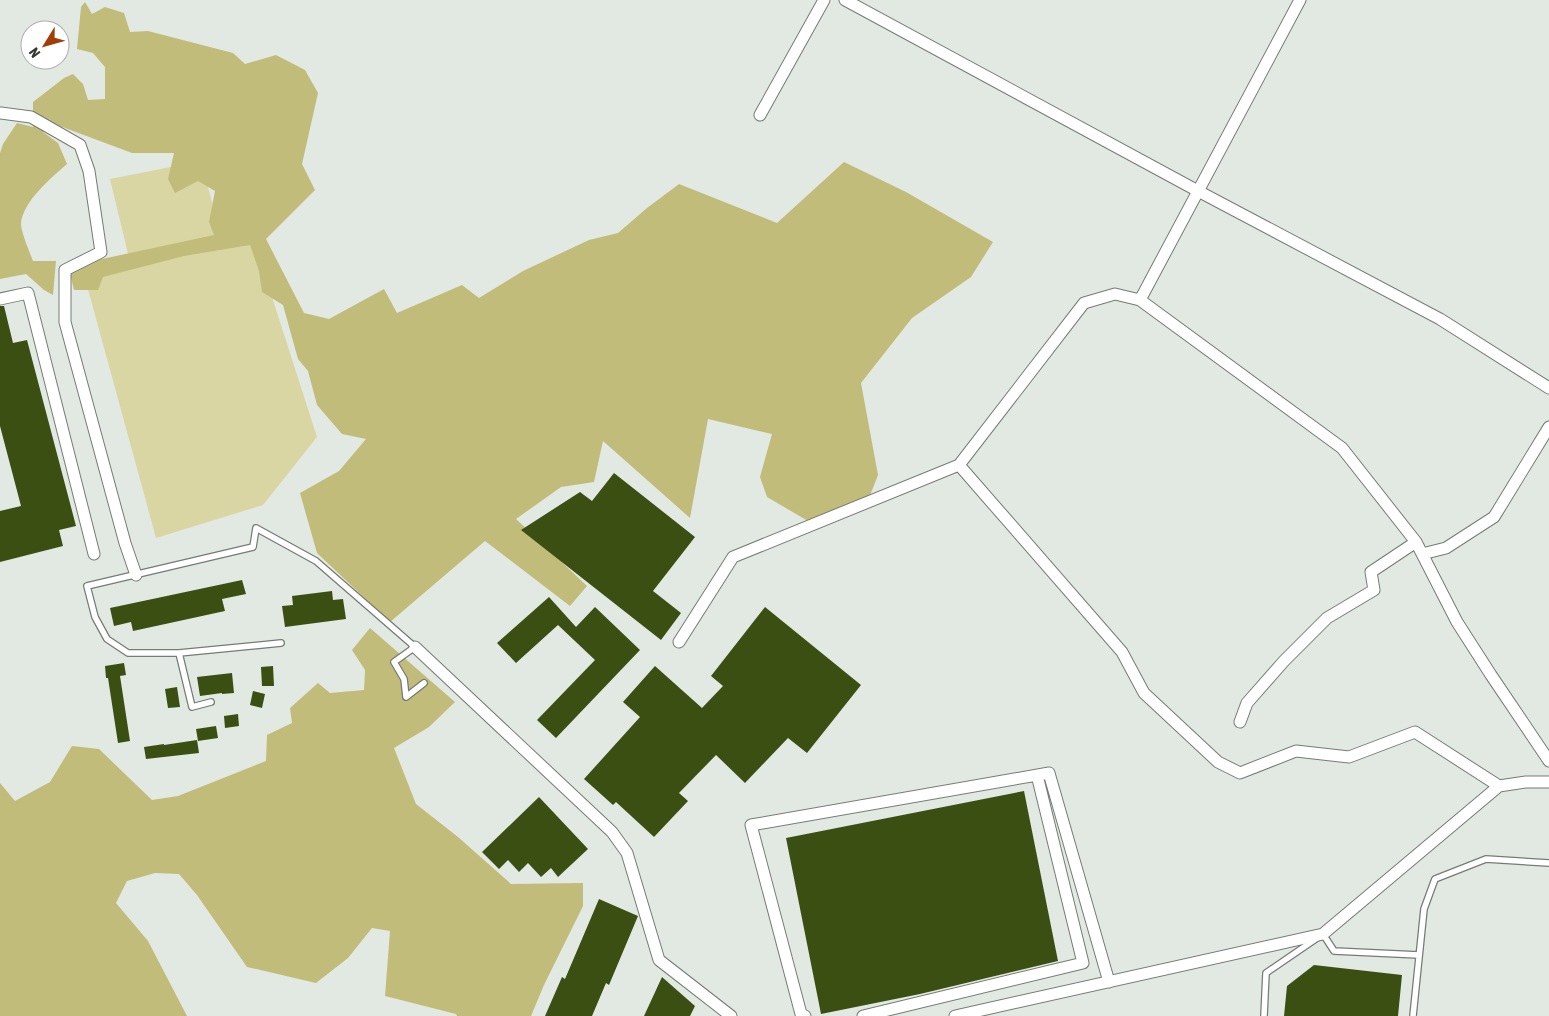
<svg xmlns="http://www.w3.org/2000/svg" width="1549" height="1016" font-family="'Asap Condensed',sans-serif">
<rect width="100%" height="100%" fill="#e2e9e2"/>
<path fill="#dad6a3" d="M201,161L221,236L129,258L110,179Z
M254,241L317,437L263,505L156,538L83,271Z"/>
<path fill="#c1bc7a" d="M85,2L92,14L105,7L124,13L130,32L148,31L233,53L245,64L276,55L305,70L318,93L302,164L315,190L266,239L304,313L329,319L384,289L397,313L462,285L479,298L523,271L589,240L618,233L647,208L679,184L777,223L844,162L906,192L993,242L971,277L912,318L861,383L878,475L869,498L808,521L767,497L760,477L772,434L708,419L690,518L603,441L594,482L561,487L516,519L587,586L570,606L485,541L390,622L317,553L300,493L339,471L366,439L342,434L317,405L308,371L298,359L283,305L262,292L259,271L250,245L184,256L103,277L98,290H74L70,273L88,262L214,235L209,222L215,191L198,181L175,193L168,179L174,153H132L57,125L43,132L58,143L67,164C52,177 22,202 21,224C21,232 30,253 33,261H56L53,295L44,290L26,274L0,279V153L3,144L17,123L33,127V102L64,78L73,74L83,84L88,100L105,99V67L93,53L77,49L81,7Z
M370,628L455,702L429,727L394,748L416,804L458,837L511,884L583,883V906L544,985L531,1016H457L456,1014L385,996L390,931L372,928L348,958L316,983L247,967L197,895L179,874L155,873L127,881L116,903L148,941L187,1016H0V783L15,801L50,782L72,746L99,749L152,800L178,796L266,761L267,735L292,723L290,708L318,683L330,693L364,690L365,670L352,650Z"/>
<path fill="#3c4f13" d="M0,306H4L13,343L27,340L76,526L59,530L63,546L0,562V511L21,506L0,426Z
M614,473L695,537L653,591L681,613L661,640L521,530L580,492L592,501Z
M242,580L246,594L222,599L225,611L133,631L131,622L114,626L110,608Z
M332,591L333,600L343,599L346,619L285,627L282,606L293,605L292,596Z
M549,597L576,627L595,607L640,650L556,738L537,720L595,660L558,625L516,663L497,643Z
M765,607L861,685L807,753L788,738L745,783L716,755L679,793L688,801L654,837L616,802L613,805L584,779L640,717L623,702L655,666L702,708L723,686L711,676Z
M124,663L126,675L120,676L130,741L118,743L108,678H106L105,666Z
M273,666L274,686H262L261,667Z
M232,673L234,693L222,694V693L200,696L197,677Z
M177,687L180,707L168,708L165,689Z
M253,691L265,694L262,708L250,705Z
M238,714L239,726L225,728L224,716Z
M216,726L218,738L198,741L196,729Z
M197,740L199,753L146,759L144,747L164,744V745Z
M1024,791L1058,961L920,994L821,1014L786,838Z
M539,797L588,849L558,877L551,868L541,877L528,863L519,872L508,860L499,869L482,852Z
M599,899L638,916L609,985L606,983L592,1016H545L562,977L565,979Z
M1314,965L1402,975L1398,1016H1284L1287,986Z
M662,977L695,1006L690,1016H644Z"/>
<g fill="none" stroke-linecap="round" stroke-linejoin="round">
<defs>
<path id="lane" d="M179,653H128L107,639L95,617L87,586L253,547L256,528L316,561L415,647L394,662L404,679L406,697L424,683
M211,702L192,707L179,653L281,643
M1264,1016L1266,973L1323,934L1334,951L1419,955
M1413,1016L1424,909L1435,879L1486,859L1549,863"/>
<path id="street" d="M845,0L1198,191L1440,319L1549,388
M1,113L31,117L80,145L89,171L101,252L65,270V322L125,543L136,575
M760,115L824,0
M0,299L28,293L94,554
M1140,300L1300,0
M1422,554L1446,548L1494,517L1549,427
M679,642L733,557L959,465
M415,647L612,832L627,853L659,960L731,1016
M1240,722L1247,703L1284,661L1327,618L1374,590L1371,572L1416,542
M1549,761L1491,675L1457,622L1416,542L1342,448L1140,300L1115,294L1084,303L959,465L1122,652L1144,693L1218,762L1240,773L1296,751L1349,757L1415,732L1499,786L1526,782H1549
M805,1016L801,1014L751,825L1049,773L1109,982
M863,1016L1083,963L1037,775
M955,1016L1323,934L1499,786"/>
</defs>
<use href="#lane" stroke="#757b75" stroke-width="8"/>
<use href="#street" stroke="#757b75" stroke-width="13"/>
<use href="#lane" stroke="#fff" stroke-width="5.5"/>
<use href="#street" stroke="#fff" stroke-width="11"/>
</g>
<g transform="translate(45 45) rotate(233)"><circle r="24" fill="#ffffff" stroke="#afafaf"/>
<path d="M0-4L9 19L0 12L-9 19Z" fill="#a13d07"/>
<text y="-8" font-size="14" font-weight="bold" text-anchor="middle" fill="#363836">N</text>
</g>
</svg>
